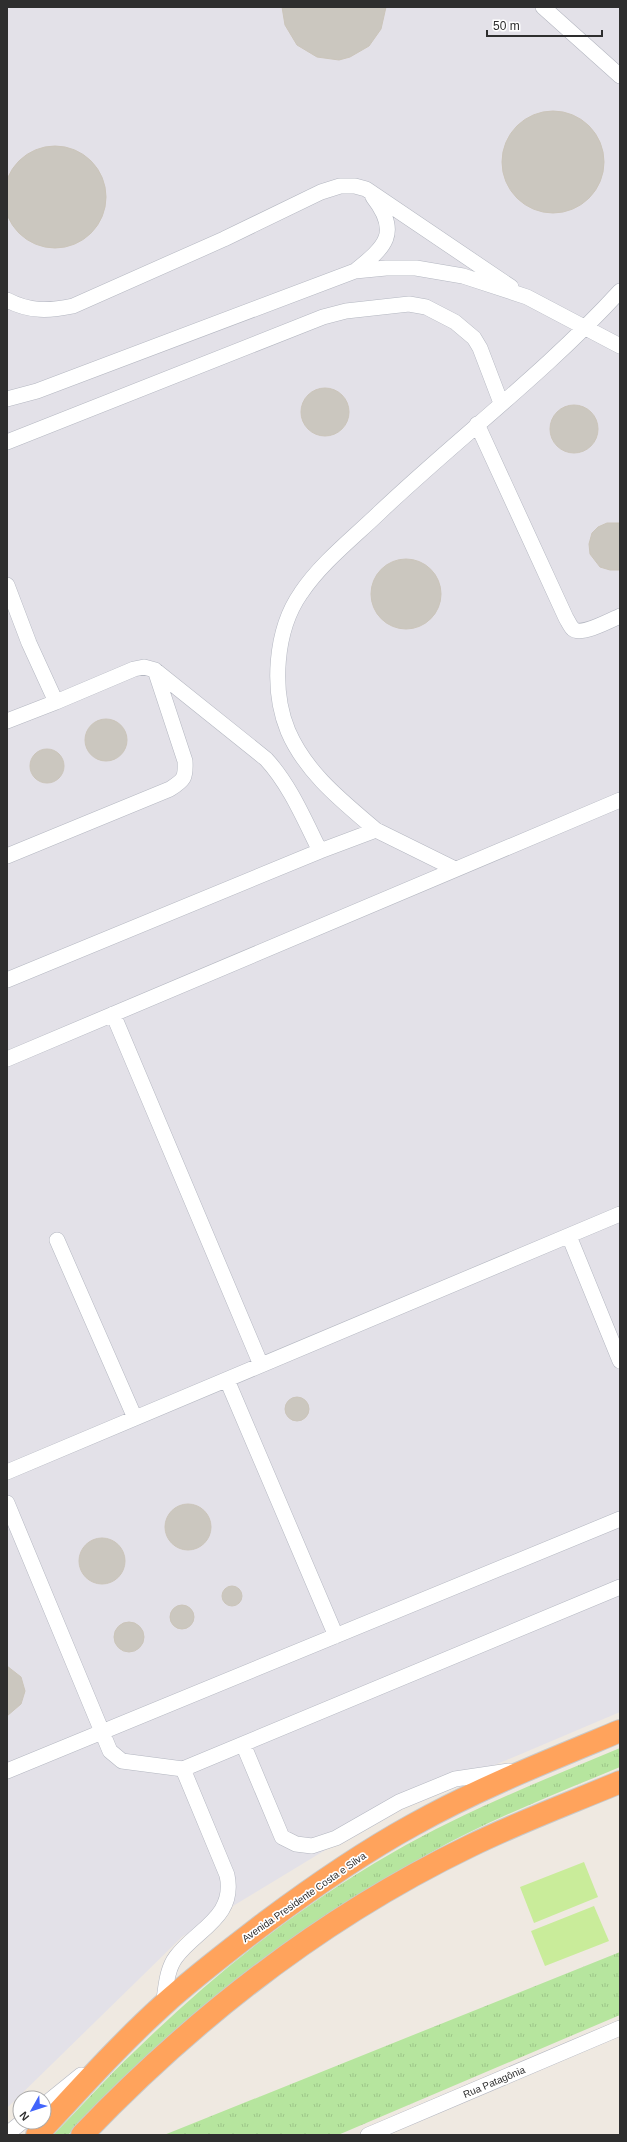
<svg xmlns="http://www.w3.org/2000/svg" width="627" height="2142" font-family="Helvetica,sans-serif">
<defs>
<pattern id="grass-tufts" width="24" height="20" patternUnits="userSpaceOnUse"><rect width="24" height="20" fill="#b6e59e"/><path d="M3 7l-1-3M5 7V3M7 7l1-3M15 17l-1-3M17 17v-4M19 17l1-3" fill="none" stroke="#9dc588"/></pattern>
</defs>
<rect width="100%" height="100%" fill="#efe9e1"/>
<path fill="#e3e1e8" d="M7,7H620V1712L398,1806L182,1937L7,2108Z"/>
<path fill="url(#grass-tufts)" d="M620,1748V1767C556,1794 490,1819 430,1853C347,1898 268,1951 196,2012C151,2050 109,2092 68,2135H53C81,2107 107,2077 136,2050C214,1974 298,1907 392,1853C465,1811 543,1780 620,1748Z
M620,1952V2015L338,2135H164Z"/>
<path fill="#c9ec9a" d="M584,1862L598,1897L534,1923L520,1887Z
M594,1906L609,1941L545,1966L531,1931Z"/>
<path fill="#cbc7bf" stroke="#cbc5ba" d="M282,7H386L381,29L369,46L350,57L339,60L317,57L297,45L285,25Z
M502 162a51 51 0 1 1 102 0a51 51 0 1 1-102 0Z
M4 197a51 51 0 1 1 102 0a51 51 0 1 1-102 0Z
M301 412a24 24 0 1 1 48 0a24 24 0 1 1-48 0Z
M550 429a24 24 0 1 1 48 0a24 24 0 1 1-48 0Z
M607,523H620V570H610L600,567L590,554L589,544L592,533L598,527Z
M371 594a35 35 0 1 1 70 0a35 35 0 1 1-70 0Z
M85 740a21 21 0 1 1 42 0a21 21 0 1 1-42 0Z
M30 766a17 17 0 1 1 34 0a17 17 0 1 1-34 0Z
M285 1409a12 12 0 1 1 24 0a12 12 0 1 1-24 0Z
M165 1527a23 23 0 1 1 46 0a23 23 0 1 1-46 0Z
M79 1561a23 23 0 1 1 46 0a23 23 0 1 1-46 0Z
M222 1596a10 10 0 1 1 20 0a10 10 0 1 1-20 0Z
M170 1617a12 12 0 1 1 24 0a12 12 0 1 1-24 0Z
M114 1637a15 15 0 1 1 30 0a15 15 0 1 1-30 0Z
M7,1666L21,1677L25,1691L21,1704L7,1716Z"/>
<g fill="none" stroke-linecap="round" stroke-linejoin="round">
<defs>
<path id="minor" d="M543,7L620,76
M355,271C385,247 401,233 373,197
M7,300C30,312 49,311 73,306L224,239L321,192L340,186H355L366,189L511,287
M7,399L37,391L355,271L386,268H416L463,276L527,297L620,346
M477,424L566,618C568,621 570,626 573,629C581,636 611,620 620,616
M7,442L323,317L346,311L409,304L426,307L455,322L474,338L480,348L501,403
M7,585L29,643L56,702L134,669L144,667L155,670L266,759C290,785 304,819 320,851L7,980
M7,721L56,702
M376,830C342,801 306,773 288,731C271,690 275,630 301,593C321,563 353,538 379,513C458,438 546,372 620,291
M320,851L376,830L455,869
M7,856L170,789C184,780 186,778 185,761L155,670
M113,1014L261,1365
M7,1059L620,800
M569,1236L620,1361
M57,1240L135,1418
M227,1380L336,1636
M7,1472L620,1214
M7,1503L110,1751L122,1761L183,1769L620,1587
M243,1744L282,1837L296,1844L312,1846L336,1838L399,1802L455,1779L509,1771
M7,1771L620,1519
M163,2005C166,1990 166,1970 176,1957C197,1929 236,1917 227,1875L183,1769
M44,2105L81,2075
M7,2134L22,2122
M368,2135L620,2028"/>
<path id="highway" d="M37,2135C78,2091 118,2046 162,2006C195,1976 231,1949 266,1922C313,1887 362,1853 413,1825C479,1788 550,1760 620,1731
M82,2135C195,2017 323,1917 470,1846C519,1822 570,1803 620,1782"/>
</defs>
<use href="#minor" stroke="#b4b7c1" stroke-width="16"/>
<use href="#highway" stroke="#c9c9c9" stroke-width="24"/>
<use href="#minor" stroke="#fff" stroke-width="15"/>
<use href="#highway" stroke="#ffa35c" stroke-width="22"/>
</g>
<g text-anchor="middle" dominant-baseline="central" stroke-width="3.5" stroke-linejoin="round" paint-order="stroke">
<g font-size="10" fill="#2e2e2e" stroke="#fff">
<text transform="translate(304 1897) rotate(-35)">Avenida Presidente Costa e Silva</text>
<text transform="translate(494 2082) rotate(-23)">Rua Patagônia</text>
</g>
</g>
<rect width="627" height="2142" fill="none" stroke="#2e2e2e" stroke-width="16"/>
<g transform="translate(32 2110) rotate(231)"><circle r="19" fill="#ffffff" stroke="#ababab"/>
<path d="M0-3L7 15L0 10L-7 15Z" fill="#4264fb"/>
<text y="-6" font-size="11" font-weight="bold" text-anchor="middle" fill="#2e2e2e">N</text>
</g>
<path d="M487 30v6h115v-6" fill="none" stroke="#2e2e2e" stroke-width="2"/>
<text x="493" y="30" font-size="12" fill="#2e2e2e" stroke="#ffffff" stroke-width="3" paint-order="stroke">50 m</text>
</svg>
